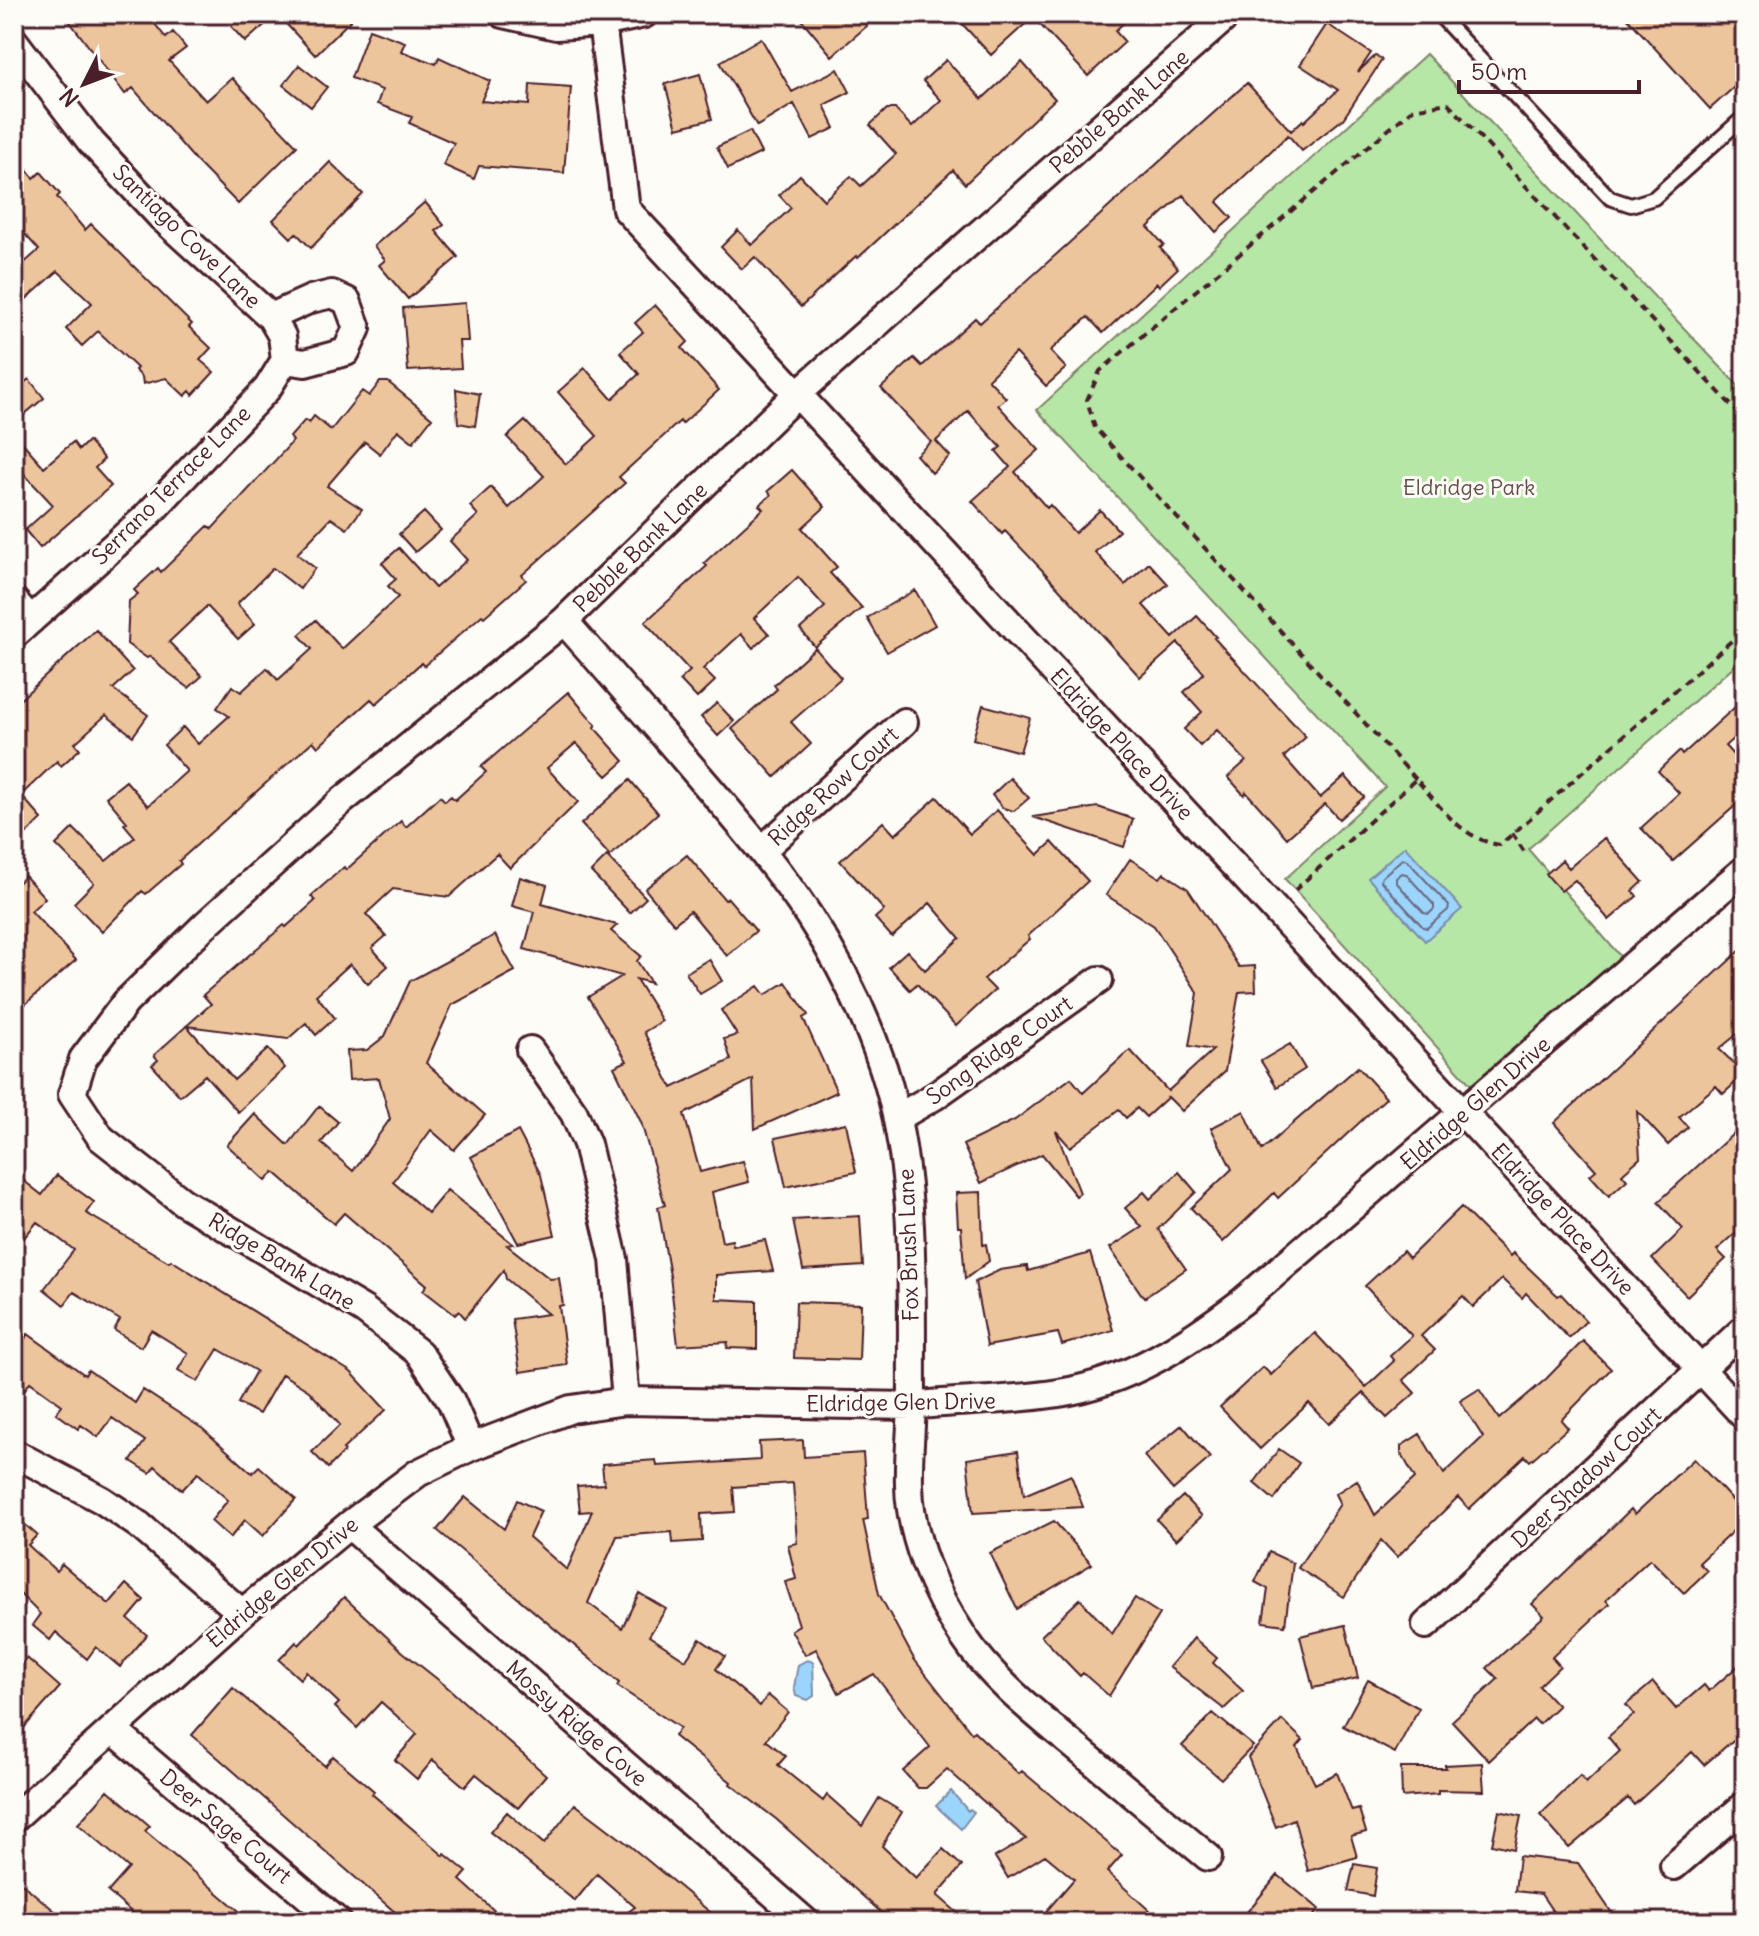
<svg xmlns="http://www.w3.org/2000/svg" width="1759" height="1936" font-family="Delius,sans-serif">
<rect width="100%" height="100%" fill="#fdfcf7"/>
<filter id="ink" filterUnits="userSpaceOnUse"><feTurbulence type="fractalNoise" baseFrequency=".0125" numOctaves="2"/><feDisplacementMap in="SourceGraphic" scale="16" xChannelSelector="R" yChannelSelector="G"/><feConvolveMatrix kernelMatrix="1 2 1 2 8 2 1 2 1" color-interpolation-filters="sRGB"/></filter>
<g filter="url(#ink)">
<path fill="#b6e7a7" stroke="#808369" stroke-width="2" d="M1426,54L1745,393V656L1528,849L1626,963L1482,1097L1285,879L1385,787L1037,410Z"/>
<path fill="#9cd5fc" stroke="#7b8ca8" stroke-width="2" d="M1405,846L1462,909L1425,941L1368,878Z
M807,1660L813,1662L814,1696L808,1700L796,1696L794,1687L798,1665Z
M951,1791L968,1811L970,1809L974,1812L961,1829L936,1806Z"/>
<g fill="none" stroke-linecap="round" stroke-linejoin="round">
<path stroke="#6b687f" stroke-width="2" d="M1402,859L1407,860L1449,906L1448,910L1427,928L1423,927L1381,881L1382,877Z
M1402,873L1406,874L1434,905V909L1429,914L1424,913L1396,882V878Z"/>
</g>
<path fill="#ecc59c" stroke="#4a1f2b" stroke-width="2" d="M64,14H147L166,38L173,32L186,48L169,61L206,101L232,78L297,146L238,204L196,161L133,88L125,94Z
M245,14H357L315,55L277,14L245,42L231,26Z
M797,14H857L867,26L832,56Z
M953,14H1133L1115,31L1125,42L1088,76L1033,17L991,55Z
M1624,14H1745V77L1710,109Z
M1327,24L1371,53L1358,72L1376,55L1382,60L1343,119L1302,151L1288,135L1217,202L1232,218L1216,232L1183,195L1148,227L1164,245L1160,248L1178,268L1159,286L1157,283L1103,333L1088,317L1050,351L1066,368L1046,386L1015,353L988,379L1006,398L998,405L1039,450L1015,472L1047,508L1050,505L1075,533L1100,510L1119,531L1095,552L1125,585L1149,563L1168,584L1143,605L1173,638L1197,616L1216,637L1214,638L1306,737L1284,757L1320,798L1345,776L1364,797L1339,819L1325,804L1287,838L1246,792L1244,795L1228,777L1246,761L1217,730L1200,746L1184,729L1202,712L1184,692L1204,673L1178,643L1140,677L1043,571L1005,531L1002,534L972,501L1010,467L996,451L1001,447L968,411L936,441L950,456L932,473L916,455L931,442L881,388L914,358L922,366L975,318L980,323L1247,83L1291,131L1303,120L1304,122L1338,90L1300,65Z
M369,29L405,42L401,51L436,64L439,57L490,81L481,101L529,105L530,84L571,87L564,173L479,166L474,179L443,165L454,143L409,123L412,117L377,104L382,90L351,78Z
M761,38L792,92L838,69L850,92L824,105L835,128L812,139L794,104L757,126L720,62Z
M946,60L982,99L1022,62L1055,99L965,184L953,170L858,258L856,256L801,307L755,257L742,269L721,247L738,230L752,245L791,208L779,195L800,175L824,200L851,176L861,186L896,154L870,125L887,109H895L912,127L941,100L923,81Z
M299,65L327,87L311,107L283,85Z
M700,74L712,119L677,128L665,84Z
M750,131L761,153L728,169L717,147Z
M14,155L34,178L41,172L60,194L57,197L85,230L91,224L192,324L189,327L211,348L200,360L214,372L193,395L190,391L185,396L166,378L143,384L142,377L135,370L137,368L98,331L82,346L66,329L92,303L58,271L24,301L14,290V272L39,250L14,222Z
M330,162L363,194L311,248L296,233L291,238L273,220Z
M425,202L444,225L436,231L458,257L408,299L379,265L385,260L374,246Z
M465,303L468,341H459L461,368L408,371L403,308Z
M655,305L688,342L682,348L719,390L682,424L680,421L619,477L625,483L522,575L526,580L484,617L482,615L424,666L421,663L376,704L371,699L318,747L313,741L179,861L181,864L146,894L142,891L102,932L74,903L94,883L56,845L73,828L106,861L135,837L124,824L127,822L106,797L126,781L148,806L187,771L164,745L183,727L198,744L229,716L217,708L232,686L241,692L267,668L278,680L312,649L299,635L316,620L342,649L398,597L388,586L396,579L382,563L399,548L435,588L467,560L450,541L478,515L470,506L491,487L509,508L544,476L507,437L525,421L566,464L597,436L558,392L585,368L612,399L639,374L620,352L643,332L635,323Z
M29,379L44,398L14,423V391Z
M380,382H388L432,418L413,442L398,430L380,454L365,442L327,486L362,509L347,529L331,518L297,554L315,568L300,589L273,568L237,604L255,624L238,639L207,606L169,642L202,676L189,688L162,668L150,656L147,658L127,644L129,601L138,594L134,590L158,568L161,572L208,526L212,529L293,441L290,437L305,420L309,423L314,416L331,430L362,391L369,396Z
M456,389L480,394L475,426L458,423Z
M14,433L44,467L73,442L79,450L88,441L104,459L95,468L111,486L40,548L25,530L53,505L24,474L14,483Z
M792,470L825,507L802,528L837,567L830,573L862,608L815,647L800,629L825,607L798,577L754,618L769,634L753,648L741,634L703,669L715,681L697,698L680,680L690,671L645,622L707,566L704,563L763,509L759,505L771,495L768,491Z
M424,512L441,530L415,552L399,534Z
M915,590L935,625L887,652L867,618Z
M96,630L133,671L113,689L148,715L133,736L106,715L75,743L80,749L61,766L57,761L21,795L42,819L24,836L14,825V705Z
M815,648L841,678L791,722L811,744L775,777L732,729L777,689L774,685Z
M568,692L596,725L594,727L624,761L607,776L576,743L547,768L578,802L510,868L497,854L449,897L393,889L366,914L386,936L372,948L388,966L368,984L350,964L316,995L335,1018L316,1035L306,1023L288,1039L187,1026L234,1080L268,1049L285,1068L238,1112L205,1075L180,1096L152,1065L158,1060L154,1055L211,1004L203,995L284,925L286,927L315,901L311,896L344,867L346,870L401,821L406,827L440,796L445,801L451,796L455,800L486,772L481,767Z
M1745,698V728L1725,746L1745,768V797L1673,861L1641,828L1679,793L1658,771L1679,751L1682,755Z
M717,703L734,721L718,736L701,717Z
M983,705L1030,718L1020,752L973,739Z
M1010,778L1029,798L1014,811L1003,808L992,795Z
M630,780L658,813L610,856L581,824Z
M937,797L970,834L997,810L1038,855L1052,842L1088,881L1028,936L1030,939L984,979L995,990L956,1026L917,984L910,990L889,967L907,951L925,970L960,938L930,903L892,937L875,918L884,910L840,861L883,822L895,835Z
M1098,807L1133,819L1124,847L1033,817Z
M1604,838L1643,882L1633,891L1637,896L1609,920L1575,880L1561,891L1546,874L1562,860L1569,868Z
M687,855L725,900L728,898L756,931L727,956L690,911L674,924L645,889Z
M607,856L646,898L630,913L591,872Z
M1130,859L1160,878L1164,873L1188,889L1239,967L1255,966L1256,991L1239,992L1225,1071L1182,1111L1168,1097L1146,1117L1137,1108L1126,1118L1119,1110L1070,1147L1056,1131L1080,1193L1076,1196L1042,1154L981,1183L963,1145L1015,1120L1071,1078L1083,1093L1130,1050L1168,1091L1213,1050L1189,1046L1198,993L1154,926L1106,895Z
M25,876L45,898L31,911L76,960L14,1014V886Z
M520,877L547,885L542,904L617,925L611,931L641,956L637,961L651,983L636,979L662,1021L644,1032L672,1088L731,1060L724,1039L737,1035L721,1010L758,986L765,995L786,982L808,1015L803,1018L837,1092L755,1129L753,1079L684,1114L700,1172L743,1161L749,1182L712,1192L722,1242L732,1240L733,1246L765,1240L773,1271L716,1275V1299L757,1301V1349L727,1348L728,1342L678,1345L670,1276L658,1207L665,1205L641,1122L614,1067L627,1061L588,997L622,976L524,949L534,912L512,906Z
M495,935L515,971L452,1005L426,1063L485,1115L454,1150L431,1130L393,1182L428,1213L447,1190L513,1244L507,1245L550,1279L559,1278L563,1305L559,1306L567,1365L520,1372L512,1319L548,1314L506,1279L504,1270L465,1318L459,1311L455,1315L423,1290L427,1285L344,1213L334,1224L274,1172L266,1181L227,1145L255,1114L288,1145L319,1106L338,1122L321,1143L353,1171L390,1119L379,1078L349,1080L347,1051L367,1050L385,1036L410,981Z
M1745,946V1028L1719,1049L1745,1074L1723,1094L1716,1086L1679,1117L1688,1127L1668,1145L1637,1111L1640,1158L1622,1174L1627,1180L1609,1196L1590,1175L1596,1170L1554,1123Z
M709,959L722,981L700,994L686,973Z
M1290,1044L1305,1069L1277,1087L1261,1061Z
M1358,1067L1386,1098L1278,1198L1274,1193L1223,1242L1191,1208L1232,1169L1211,1128L1244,1111L1262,1150Z
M846,1123L856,1172L786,1187L775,1138Z
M1745,1123V1225L1717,1250L1726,1259L1687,1296L1652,1259L1683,1229L1658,1202Z
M518,1131L541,1175L555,1235L518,1243L471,1157Z
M1179,1172L1196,1192L1158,1229L1186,1269L1144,1298L1110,1248L1142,1227L1125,1208L1144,1192L1150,1199Z
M14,1173L42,1195L57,1175L94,1202L86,1213L169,1262L171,1260L351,1372L386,1410L343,1449L345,1451L328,1468L312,1452L340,1425L309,1391L282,1374L259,1414L238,1403L256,1371L218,1349L198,1382L178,1370L188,1353L151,1330L141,1347L114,1330L120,1320L74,1292L64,1305L44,1289L74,1250L37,1222L14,1250Z
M981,1192L983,1245L986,1244L989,1261L965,1279L961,1227H958L956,1193Z
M1461,1207L1510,1256L1513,1253L1558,1296L1561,1294L1586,1321L1569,1338L1526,1293L1522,1298L1502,1279L1473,1307L1463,1296L1421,1336L1435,1350L1403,1380L1415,1393L1387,1418L1363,1393L1329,1424L1309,1403L1260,1449L1220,1407L1263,1367L1271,1375L1315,1333L1366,1387L1394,1361L1390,1356L1412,1336L1365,1286L1403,1251L1409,1258Z
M860,1216L863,1266L803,1270L793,1220Z
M1090,1253L1113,1330L1062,1345L1058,1333L987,1346L975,1282L1000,1270L1027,1266L1028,1271Z
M796,1302L861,1304L859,1360L794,1358Z
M14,1332L24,1340L28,1334L85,1375L88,1370L135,1403L143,1390L203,1429L252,1473L259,1466L296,1499L263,1536L245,1520L230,1538L211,1521L228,1500L198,1473L182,1490L155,1466L150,1473L131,1461L145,1441L112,1418L98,1437L81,1425L78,1429L56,1413L62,1405L30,1382L14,1405Z
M1583,1341L1611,1369L1561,1420L1568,1428L1530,1461L1525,1456L1469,1509L1458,1497L1397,1557L1381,1540L1344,1597L1298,1568L1340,1504L1335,1494L1357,1480L1375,1515L1415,1478L1401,1453V1446L1420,1434L1444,1474L1483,1437L1460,1401L1479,1389L1499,1419L1546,1379Z
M1182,1425L1210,1458L1173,1490L1144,1456Z
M803,1440L804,1457L863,1453L868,1519L863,1520L879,1594L914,1659L972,1733L974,1731L1019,1774L1022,1771L1122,1855L1107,1872L1162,1922H1037L1074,1879L1045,1855L1008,1878L995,1857L1026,1839L947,1769L926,1788H918L903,1771L930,1747L874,1674L839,1693L816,1649L805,1655L791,1630L799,1625L785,1582L796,1579L788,1545L797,1543L793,1483L733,1487L735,1512L701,1514L702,1541L673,1543L672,1532L617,1536L588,1603L622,1628L639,1593L666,1609L649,1636L686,1660L700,1639L725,1656L716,1669L760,1706L768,1695L788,1712L766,1740L786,1756L778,1765L823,1801L827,1795L862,1826L879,1798L902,1812L882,1846L916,1878L943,1849L962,1866L937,1895L968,1922H892L776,1819L730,1784L731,1782L674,1736L680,1728L617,1686L619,1683L437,1530L465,1497L504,1529L517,1500L541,1511L529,1537L567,1570L592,1511L580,1512L577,1486L604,1484L602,1464L656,1460L657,1466L760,1460L759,1442Z
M1279,1449L1299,1463L1274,1500L1254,1483Z
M1018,1451L1024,1495L1071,1475L1083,1507L973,1513L967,1459Z
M1694,1459L1745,1514V1539L1735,1529L1699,1563L1707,1571L1684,1593L1650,1559L1606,1600L1609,1604L1552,1657L1560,1666L1539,1686L1558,1706L1539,1724L1534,1719L1489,1761L1452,1721L1498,1679L1487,1668L1544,1616L1532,1604L1631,1509L1635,1514Z
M1183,1496L1202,1516L1176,1540L1157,1520Z
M14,1515L37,1535L28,1545L56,1571L62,1564L109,1604L126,1584L144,1600L128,1619L147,1635L120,1667L96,1647L87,1659L56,1632L50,1640L32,1625L40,1614L14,1588Z
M1054,1521L1092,1564L1017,1609L990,1553Z
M1269,1552L1293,1563L1285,1625L1263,1622L1268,1589L1255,1582Z
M344,1597L403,1652L446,1686L546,1775L518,1808L476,1774L465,1787L433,1760L417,1779L395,1760L417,1734L381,1702L357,1728L335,1707L339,1703L306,1672L300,1679L279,1660L296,1642L299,1645Z
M1135,1598L1160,1614L1109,1696L1083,1673L1080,1676L1041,1636L1080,1599L1112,1634Z
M1345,1625L1358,1678L1313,1688L1300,1636Z
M1194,1638L1217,1658L1213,1663L1243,1691L1224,1709L1169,1667Z
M27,1658L60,1687L14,1739V1673Z
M1745,1660V1730L1704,1765L1692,1752L1634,1805L1628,1798L1569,1848L1540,1815L1580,1776L1586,1783L1620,1751L1608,1737L1634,1714L1626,1705L1653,1682L1676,1709L1704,1685L1709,1691Z
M1368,1680L1419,1708L1395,1753L1343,1726Z
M233,1688L325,1766L333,1756L374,1791L372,1794L444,1856L445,1854L467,1872L460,1880L507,1922H406L396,1913L192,1735Z
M1213,1713L1253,1746L1221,1779L1182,1746Z
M1282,1720L1303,1740L1297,1747L1315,1784L1337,1773L1352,1811L1359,1809L1366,1832L1351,1836L1357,1857L1308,1871L1294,1819L1276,1827L1248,1757Z
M1482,1763L1484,1791L1438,1790V1794L1402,1797L1401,1768H1446L1445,1765Z
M108,1790L150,1826L145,1831L252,1922H143L108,1892L129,1868L78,1824Z
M575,1804L629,1845L722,1922H614L635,1907L597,1874L575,1901L490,1832L507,1812L544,1844Z
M1499,1811L1521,1816L1514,1849L1492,1844Z
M1519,1856L1578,1863L1618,1922H1560L1541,1894L1515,1891Z
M1354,1864L1377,1868L1373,1896L1348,1891Z
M1278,1875L1319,1909L1309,1922H1258L1247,1912Z
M14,1877L68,1922H14Z"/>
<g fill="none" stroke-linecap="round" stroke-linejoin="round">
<defs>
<path id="lane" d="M1438,14L1610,198L1631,205L1654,198L1745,116"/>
<path id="street" d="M503,14L556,26L602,23L644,14
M602,23L626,209L1745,1417
M14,41L91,142L162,218L271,317L282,336L285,360L267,389L145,518L14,635
M271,317L311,299L332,294L347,301L357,328L346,352L305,363L285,360
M14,601L31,620
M564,621C611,674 658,728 704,782C784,875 843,949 883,1067C918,1173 911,1286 912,1396C912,1426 908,1455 909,1485C910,1537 934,1593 963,1636C993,1681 1036,1714 1078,1749C1121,1785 1165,1821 1208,1857
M762,850L904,722
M530,1050L574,1113L587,1144L614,1259L626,1401
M897,1118L935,1096L1099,980
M471,1447L451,1401L419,1353L364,1310L183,1202L101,1138L72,1094L83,1059L126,1002L205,925L343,800L564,621L796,395L1229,14
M14,1453L102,1500L139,1525L242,1613
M349,1525L806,1922
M1426,1625L1745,1328
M113,1730L338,1922
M14,1818L242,1613L349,1525L418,1473L471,1447L571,1409L626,1401L912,1406C961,1400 1010,1401 1059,1393C1129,1382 1188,1343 1243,1301L1745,869
M1674,1866L1745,1805"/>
</defs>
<use href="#lane" stroke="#4a1f2b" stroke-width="18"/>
<use href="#street" stroke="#4a1f2b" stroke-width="32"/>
<path stroke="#4a1f2b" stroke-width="4" stroke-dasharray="8 6" stroke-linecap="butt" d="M1745,608V609
M1416,779L1095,428L1087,400L1100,371L1413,109L1448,103L1745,420
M1512,833L1527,856
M1295,890L1416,779C1441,807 1461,839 1500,845L1745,629"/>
<use href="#lane" stroke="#fdfcf7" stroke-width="12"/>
<use href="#street" stroke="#fdfcf7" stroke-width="26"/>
</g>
</g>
<g text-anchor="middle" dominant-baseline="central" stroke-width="6" stroke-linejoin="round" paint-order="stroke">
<g font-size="22" fill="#4a1f2b" stroke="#fdfcf7">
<text transform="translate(1119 111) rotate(-41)">Pebble Bank Lane</text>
<text transform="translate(187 236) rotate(44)">Santiago Cove Lane</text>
<text transform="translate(171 485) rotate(-45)">Serrano Terrace Lane</text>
<text transform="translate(640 547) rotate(-44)">Pebble Bank Lane</text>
<text transform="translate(1122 744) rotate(47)">Eldridge Place Drive</text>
<text transform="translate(833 786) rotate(-42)">Ridge Row Court</text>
<text transform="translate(999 1050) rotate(-35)">Song Ridge Court</text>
<text transform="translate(1475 1103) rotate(-41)">Eldridge Glen Drive</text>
<text transform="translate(1563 1219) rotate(47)">Eldridge Place Drive</text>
<text transform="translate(908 1245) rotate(-92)">Fox Brush Lane</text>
<text transform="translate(282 1261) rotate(31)">Ridge Bank Lane</text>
<text transform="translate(901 1402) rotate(-1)">Eldridge Glen Drive</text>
<text transform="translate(1586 1477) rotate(-43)">Deer Shadow Court</text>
<text transform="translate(282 1582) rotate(-40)">Eldridge Glen Drive</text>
<text transform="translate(577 1723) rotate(41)">Mossy Ridge Cove</text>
<text transform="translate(226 1826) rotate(40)">Deer Sage Court</text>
</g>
<g font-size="22" fill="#65514a" stroke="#fdfcf7">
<text x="1469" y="487">Eldridge Park</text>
</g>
</g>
<rect width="1759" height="1936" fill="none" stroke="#fdfcf7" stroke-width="48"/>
<rect x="24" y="24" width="1711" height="1888" fill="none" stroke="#4a1f2b" stroke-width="3" filter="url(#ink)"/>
<g transform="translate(84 84) rotate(228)" stroke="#fdfcf7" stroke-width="6" paint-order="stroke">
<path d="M0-6L14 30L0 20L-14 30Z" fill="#4a1f2b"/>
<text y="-12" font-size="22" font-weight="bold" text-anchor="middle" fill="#4a1f2b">N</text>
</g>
<path d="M1459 80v12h180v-12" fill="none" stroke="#4a1f2b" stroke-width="4"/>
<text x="1471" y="80" font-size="24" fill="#4a1f2b" stroke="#fdfcf7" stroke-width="6" paint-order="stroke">50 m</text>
</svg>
